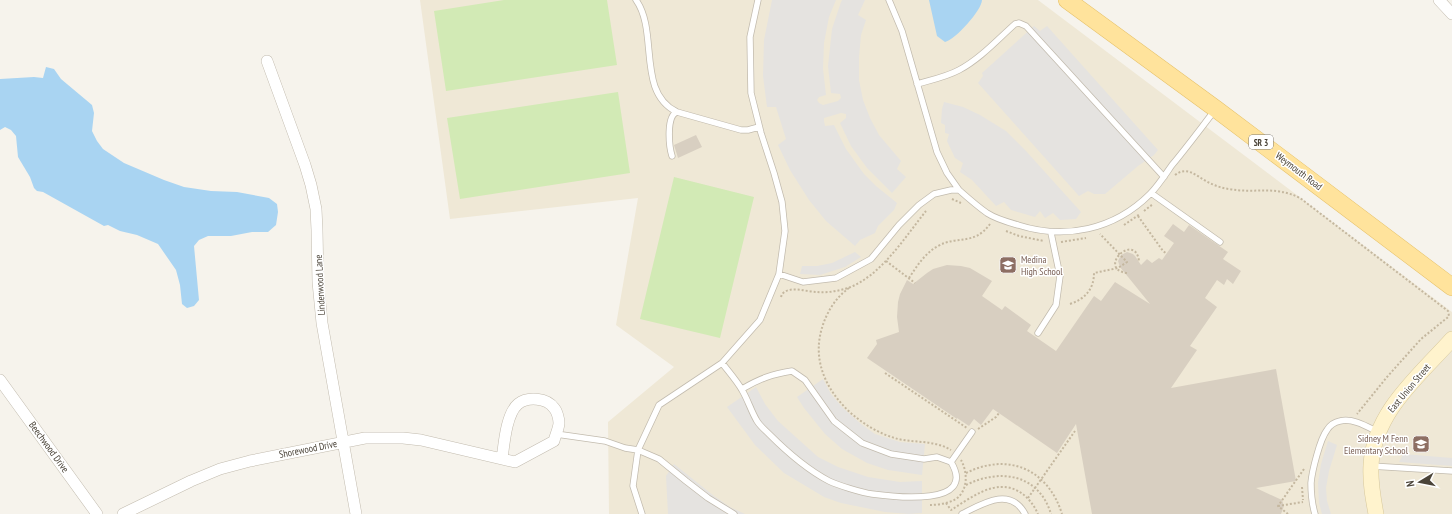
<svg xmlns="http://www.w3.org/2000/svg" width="1452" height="514" font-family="'PT Sans Narrow',sans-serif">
<rect width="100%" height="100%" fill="#f6f3ec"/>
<path fill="#efe8d6" d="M420,0H1038L1452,312V514H609L608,422L674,367L616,325L638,198L450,219Z"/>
<path fill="#d2eab5" d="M504,0H607L617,65L446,91L434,11Z
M618,92L630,173L460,199L447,118Z
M674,177L754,197L720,338L640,319Z"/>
<path fill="#e5e3e0" d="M772,0H836L829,17L824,43L823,69L826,95L819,97L817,100L819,103L823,105L838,101L841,98L840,94L831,93L828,66L832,29L841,2L842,0H865L858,15L866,20L861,35L859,57V80L863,100L870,118L879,135L901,161L897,169L906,177L892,193L867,168L851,146L840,123L846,118V114L841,113L824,118V121L825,126L834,125L846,149L864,174L876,186L897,203L894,210L878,226L875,233L860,240L855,246L826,221L809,200L790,170L778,145L786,139L776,107H767L763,76L764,40Z
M1034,26L1040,31L1047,26L1158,150L1154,155L1138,166L1105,194H1094L1088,191L1079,196L978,83L983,76L982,73Z
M944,102L963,107L980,115L1006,131L1026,151L1081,212L1076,219L1060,220L1053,213L1045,218L1040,211L1035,217L1011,210L1004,202L996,206L972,180L960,172L963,163L955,158L947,141L949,134L945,133V125L941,123L942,109Z
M855,252L861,257L845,267L820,275L800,274L802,266H817L832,263Z
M823,379L831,394L842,407L861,424L875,434L900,442L925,444L922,475L888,470L867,463L842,449L825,434L804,408L797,397Z
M756,387L765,404L778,421L818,457L838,467L868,477L900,482L922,481V513L909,514L885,512L841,503L824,497L784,473L755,445L727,407Z
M1328,441L1337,445L1329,471L1326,488L1327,501L1331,514H1322L1319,503L1318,483L1321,464Z
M1403,454L1452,458V466L1399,462Z
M674,464L714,496L730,507L745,514H668L666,476Z"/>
<path fill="#a9d4f2" d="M929,0H982C982,10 955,40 945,42L937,36Z
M46,67L54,69L61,79L92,105L94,113L92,131L97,141L103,149L124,163L164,180L184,187L211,191L237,192L269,198L277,204L278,212L276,225L268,232H252L231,236H208L199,240L194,246L199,300L194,306L187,308L182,304L180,285L176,270L158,244L137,235L120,231L108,225L104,226L43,192L37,191L34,188L30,177L18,157L16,136L11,130L5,127L0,130V79L34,77L43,78Z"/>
<path fill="#d8cfc1" d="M696,135L702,147L678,158L674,145Z
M1173,224L1184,232L1189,225L1228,252L1223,259L1241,271L1233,284L1227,279L1224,285L1217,280L1205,298L1217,307L1190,346L1197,350L1171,388L1276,369L1296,481L1256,488L1282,500L1284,506L1281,514H1092L1076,424L1057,453L993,409L981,425L974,419L969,426L957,418V419L867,358L877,344L876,340L899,332L897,317L898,302L900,294L907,280L913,284L927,273L933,269L947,265L961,266L970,268L992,281L982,296L1002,310L1005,306L1031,325L1027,331L1056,351L1094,296L1101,301L1115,282L1150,304L1120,267L1118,261L1121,255L1127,252L1133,254L1135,256L1141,265L1147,259L1152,263L1159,258L1162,260L1174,243L1164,236Z"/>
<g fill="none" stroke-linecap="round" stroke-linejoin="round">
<defs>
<path id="lane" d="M636,0C659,32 636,92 677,112L741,130H748L759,127
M917,84C931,80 946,77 959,70C980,59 998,39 1015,24L1019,23L1026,26L1164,177
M672,156C669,146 666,116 677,112
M959,190C968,198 977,206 987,213C996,219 1007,222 1018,225C1065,240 1114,230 1150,194C1158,186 1165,175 1172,165C1187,147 1201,128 1215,110
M1151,193L1220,242
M779,274L803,282L836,278L871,259L899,225L919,205L934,194L951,190H959L947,173L937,152L902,31L889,0
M1038,333L1056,305L1060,276L1051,233
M722,363C729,372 737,381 742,390C748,400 751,411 757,421C760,426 765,430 769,434C787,452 806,469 829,481C837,485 863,493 872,494C894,497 978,507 951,462L937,457L924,459L891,454L862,443L834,421L805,380L792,371C772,374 759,379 742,389
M556,434L605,441L625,448L638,450L659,459L686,481L708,498L734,514
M951,462L972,432
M1371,466L1452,471
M642,514L633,486L638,450L659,405L722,363L760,320L779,274L785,231L782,202L774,173L761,133L751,93L750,37L758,0
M962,514C982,504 1010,486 1025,514
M1315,514C1312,504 1311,493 1311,483C1312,471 1320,439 1327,430C1330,425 1335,422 1340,421C1353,418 1366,426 1378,432"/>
<path id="street" d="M1439,0L1452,14
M267,61L305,165L311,185L316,209L317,230L318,282L322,323L356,514
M0,380L97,514
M123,514L191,481L220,469L250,461L365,438H403L421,440L515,462L554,441C555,436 559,428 559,423C559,419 557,411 554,408C547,398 528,396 518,404C506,414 504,445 502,459"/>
<path id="secondary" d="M1376,514C1373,498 1370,482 1371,465C1374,412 1419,376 1452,339"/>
<path id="primary" d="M1067,0L1216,109L1452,287"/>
</defs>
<use href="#lane" stroke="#c2bbae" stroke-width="7"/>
<use href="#street" stroke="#c2bbae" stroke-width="12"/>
<use href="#secondary" stroke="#d6c79b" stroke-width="16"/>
<use href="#primary" stroke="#e6c16a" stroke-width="18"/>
<path stroke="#c4b79f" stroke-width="2" stroke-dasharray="2 2" stroke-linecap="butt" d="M1175,175C1187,166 1195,175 1206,181C1213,185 1221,188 1229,189C1255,194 1274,185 1300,198L1448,311L1449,316L1447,318L1421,339L1387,377L1357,414
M952,199L961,203
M1144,211L1153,204
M1138,216L1163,251L1167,254
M1124,225L1140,214
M1006,231L1019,236L1044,241
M1061,242L1086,238
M886,261L915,283
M1127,273C1096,269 1135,231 1139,261
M909,278C917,266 925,253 938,246C958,235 974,246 990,224
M849,288C832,300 821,322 819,343C815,388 857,428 898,439C916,443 934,440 951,450
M781,297L782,294C791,285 806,292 817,292C827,293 838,291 848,288C881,276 905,237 926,211
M1070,304C1085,299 1094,289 1094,273L1118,268L1127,262L1100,234
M885,373L967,428
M978,429L996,417L999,413
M966,473C1008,452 1048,469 1062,514
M966,485C1000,468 1039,474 1051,514
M1302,487L1303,500
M1028,498L1075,431
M946,503L951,510C964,502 979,491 993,488C1014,483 1030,496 1038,514
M930,505C936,505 943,504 949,502C968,497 969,474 961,460
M1278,506L1303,502
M1288,514L1278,506L1304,469"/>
<use href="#lane" stroke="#fff" stroke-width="5.5"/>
<use href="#street" stroke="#fff" stroke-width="11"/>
<use href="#secondary" stroke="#fff3cd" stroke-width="15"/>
<use href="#primary" stroke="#ffe39c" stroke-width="17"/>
</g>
<defs>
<symbol id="school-square" viewBox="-11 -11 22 22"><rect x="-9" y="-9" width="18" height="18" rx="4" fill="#8d6e63" stroke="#fff"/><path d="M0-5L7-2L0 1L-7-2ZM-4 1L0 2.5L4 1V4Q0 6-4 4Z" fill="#fff"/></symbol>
</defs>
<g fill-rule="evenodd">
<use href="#school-square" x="998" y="255" width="20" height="20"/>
<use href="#school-square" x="1411" y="434" width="20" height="20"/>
</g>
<g text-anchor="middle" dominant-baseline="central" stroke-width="3" stroke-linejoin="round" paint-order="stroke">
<rect fill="#fff" stroke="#817c74" stroke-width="1" x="1249" y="135" width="24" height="14" rx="3"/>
<g font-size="9" font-weight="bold" fill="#4b4439">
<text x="1261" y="142">SR 3</text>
</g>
<g font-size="10" fill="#4b4439" stroke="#fff">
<text transform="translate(1299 171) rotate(37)">Weymouth Road</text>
<text transform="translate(320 285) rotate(-93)">Lindenwood Lane</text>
<text transform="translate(1409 388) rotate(-50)">East Union Street</text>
<text transform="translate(49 447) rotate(54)">Beechwood Drive</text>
<text transform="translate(308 449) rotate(-11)">Shorewood Drive</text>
</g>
<g font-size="10" fill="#785e54" stroke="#fff" text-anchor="start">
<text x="1021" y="259">Medina<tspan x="1021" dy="12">High School</tspan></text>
<text x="1408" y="438" text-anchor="end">Sidney M Fenn<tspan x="1408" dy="12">Elementary School</tspan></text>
</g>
</g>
<g transform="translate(1420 482) rotate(260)" stroke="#ffffff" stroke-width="3" paint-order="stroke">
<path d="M0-3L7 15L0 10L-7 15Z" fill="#4b4439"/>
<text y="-6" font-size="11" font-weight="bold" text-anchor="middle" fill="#4b4439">N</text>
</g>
</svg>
